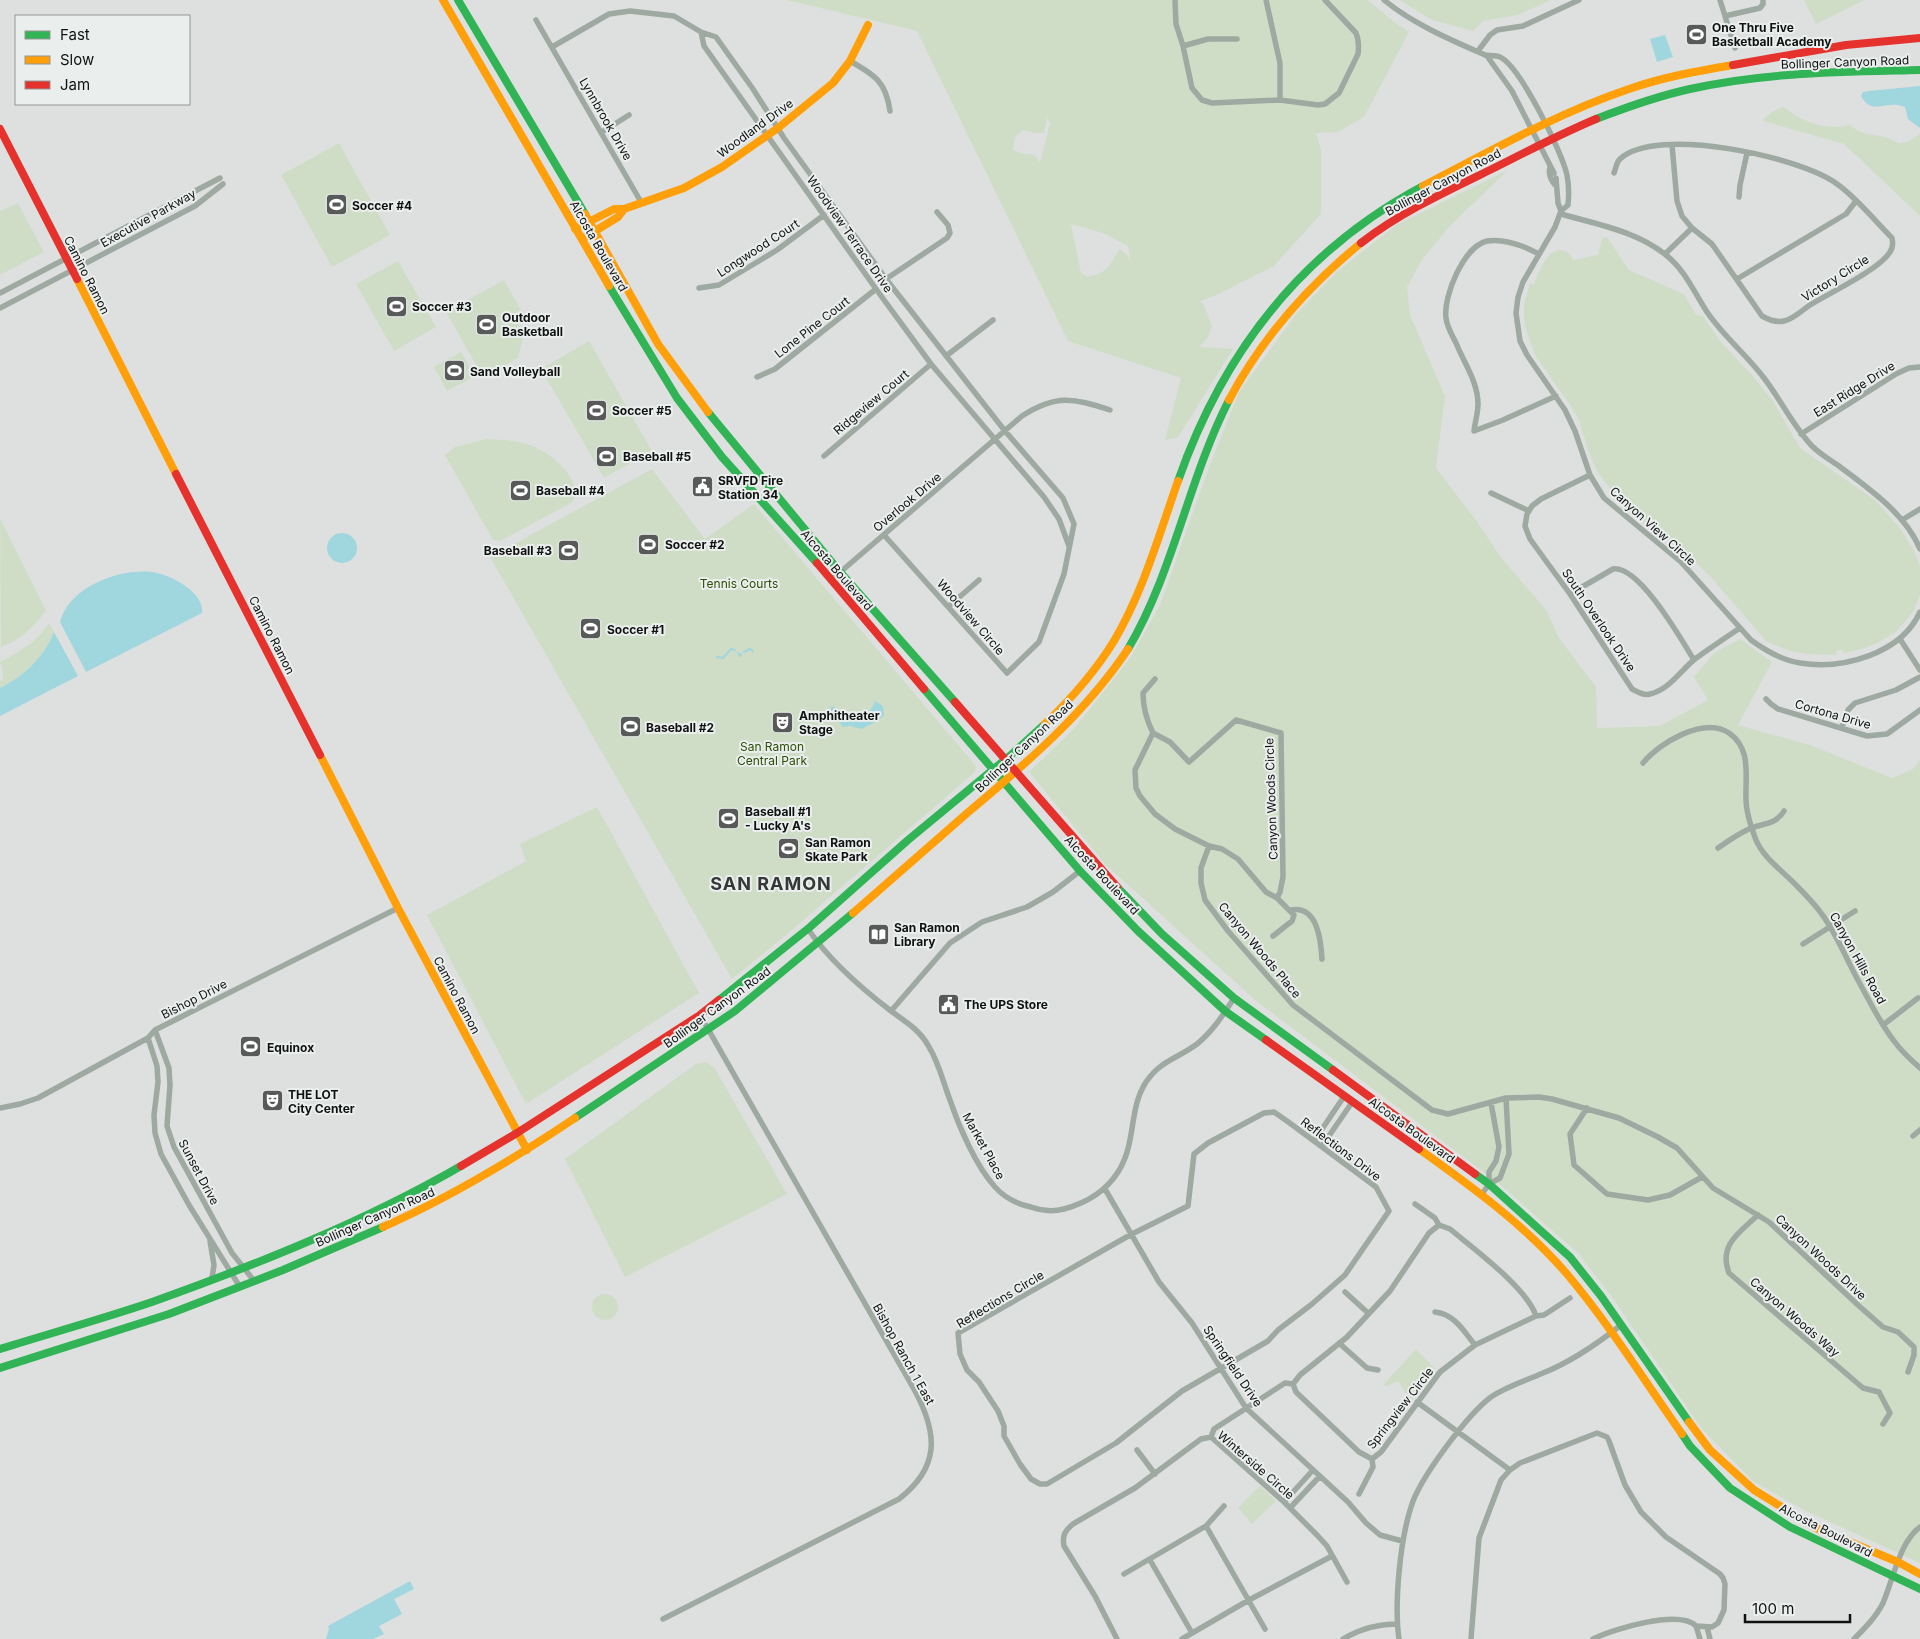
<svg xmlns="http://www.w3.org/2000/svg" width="1920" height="1639" font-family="Inter,sans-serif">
<rect width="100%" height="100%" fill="#dee0df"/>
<path fill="#cfddc7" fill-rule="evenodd" d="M787,0H1368L1393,21L1409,32L1364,117L1338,132L1316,133L1321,149V214L1274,266L1221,293L1199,302L1203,303L1212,326L1207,339L1199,347L1233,349L1182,431L1177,438L1165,440L1181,378L1068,341L917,31ZM1047,118L1050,123L1040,163L1035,155L1024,154L1013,150L1015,137L1023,130L1035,133H1044ZM1071,224L1103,233L1128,246L1131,264L1128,256L1120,249C1106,267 1113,270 1088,277L1081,273Z
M1399,0H1551L1518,15L1483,21L1473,31L1432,20Z
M1804,0H1864L1816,24Z
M1784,107C1801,122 1828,131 1850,125C1864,137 1872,133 1888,138C1893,140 1897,144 1903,143C1910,142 1915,138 1920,133V216L1844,144L1763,121C1765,115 1778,108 1784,107Z
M339,143L390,235L332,267L281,175Z
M1508,170L1450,226L1422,260L1407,287L1410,315L1445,396L1436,468L1476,520L1500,556L1547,611L1559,638L1596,687L1597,728L1660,726L1708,700L1694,677L1714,653L1740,639L1772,662L1738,725L1810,745L1892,778L1913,769L1920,760V1563L1806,1511L1754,1482L1702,1429L1614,1300L1579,1254L1502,1186L1255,1000L1106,865L1029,772L1073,730L1131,657L1160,605L1208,470L1239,392L1297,313L1339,270L1396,225Z
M18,203L44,252L0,275V211Z
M1607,237L1629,270L1684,294L1696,315L1703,316L1720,341L1751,374L1773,401L1800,448L1875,500L1900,528L1914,551L1920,566V595L1913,612L1896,632L1877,643L1859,650L1844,653L1842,650H1837L1836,655L1806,654L1790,651L1767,642L1710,576L1682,549L1634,514L1620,502L1597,471L1588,450L1579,420L1570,405L1535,355L1526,330L1524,319V304L1530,283L1534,285C1537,274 1547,249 1561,250C1564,250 1566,252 1569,253L1573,260L1598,255L1602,238Z
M398,261L436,327L394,351L356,284Z
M504,280L521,310L513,315L524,334L518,358L483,377L446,312Z
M589,341L652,451L604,478L541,369Z
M461,352L475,376L447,391L434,367Z
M487,439C502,440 517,440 530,445C550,452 584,479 573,502L500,541L493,540L445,455L455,447Z
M652,469L705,539L754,504L976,766L975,772L786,935L732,979L490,557Z
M0,518L46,610C34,628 21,639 1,647Z
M49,623L54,632C45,656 23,677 0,688V681L3,679L2,667L0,662C20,651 37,642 49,623Z
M597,807L699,993L526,1104L427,915L526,861L520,844Z
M706,1062L714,1067L787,1194L625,1277L565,1159L696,1064Z
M592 1307a13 13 0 1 1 26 0a13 13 0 1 1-26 0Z
M1416,1349L1435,1369L1411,1401L1398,1381L1387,1386L1383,1385Z
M1260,1486L1276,1501L1252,1524L1238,1508Z"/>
<path fill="#a0d6de" d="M1665,35L1673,57L1657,62L1650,39Z
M1920,86V128L1908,119L1905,107C1885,99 1873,117 1861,96L1863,92L1869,91Z
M327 548a15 15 0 1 1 30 0a15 15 0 1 1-30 0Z
M132,572C138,572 145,571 152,572C169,574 205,592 202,613L86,672L60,622C68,592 103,576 132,572Z
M54,632L78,676L0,716V688C23,677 45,656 54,632Z
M875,701L883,706L884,715C881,720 868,725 862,729L850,726L843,727L831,713V706C837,707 838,713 844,715C857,721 871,714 875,701Z
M410,1581L414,1589L394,1599L402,1614L379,1626L384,1634L373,1639H326L329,1629L328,1626Z"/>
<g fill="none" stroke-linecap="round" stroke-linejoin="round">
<path stroke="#a0d6de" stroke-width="2" d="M744,652L750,649L753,651
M738,653L740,656L741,654
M717,657L723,658L731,649L735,650"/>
<path stroke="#9da9a1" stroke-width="5.5" d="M1175,0L1176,24L1183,46L1192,88L1202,100L1212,103L1280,100L1318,105L1325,104L1339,93L1358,54C1359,46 1359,40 1356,33L1325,0
M1266,0L1280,63V100
M1384,0C1413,24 1451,40 1485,55C1489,56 1495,55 1500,57C1520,66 1562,152 1567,175C1569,185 1569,195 1568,205L1561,211L1555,227L1523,282L1518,297L1516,313L1520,341L1527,355L1565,410L1575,431L1590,475L1604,498L1681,562L1751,640C1766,651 1781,660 1800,663C1842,670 1901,654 1920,612
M1720,0L1735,48
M1725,16L1760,8L1763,4V0
M536,20L641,202
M701,32L704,46L876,289L931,364L1044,497L1059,519L1069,546
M1183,46L1208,39H1237
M552,47L609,14L630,11L674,16L701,32L716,37L753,89L784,138L886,279L1005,431L1063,498L1074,524L1064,574L1039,642L1007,673L884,535
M1478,51L1490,35L1497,30L1523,26L1579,0
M1487,56L1512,91L1554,173
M850,61C875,75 886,82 890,111
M602,132L629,115
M1550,167C1548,174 1550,179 1555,185
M1614,173C1616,168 1616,163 1620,159C1656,125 1801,157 1837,184C1857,198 1874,220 1892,238C1893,243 1893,248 1890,252C1879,270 1829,293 1810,305C1802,310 1794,319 1784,321C1776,323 1769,320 1762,316L1712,244L1692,228L1682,216L1677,201L1672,145
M1556,178L1558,203L1561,211
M1739,197L1740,185L1747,153
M1561,214C1596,224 1636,231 1666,255C1685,270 1694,292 1707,312C1724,337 1747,355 1764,378C1781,400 1793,426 1812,446C1820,454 1830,460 1839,466C1869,489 1905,513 1920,549
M1539,254C1524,246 1505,238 1487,241C1464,246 1443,296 1446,318C1447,327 1452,335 1456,343C1464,363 1478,382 1478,404C1478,413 1475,422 1474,431L1503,420L1556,396
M1665,254L1692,228
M886,279L947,238L950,233L948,225L937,212
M1737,279L1846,214L1856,201
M699,288L719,285L777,250L824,215
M0,293L220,178
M0,308L195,206L223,184
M946,356L993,320
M757,377L775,369L876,289
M1801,434L1896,374L1909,368L1920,367
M824,456L931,364
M1590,475L1541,499L1532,506L1527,514L1525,526L1530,539L1570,594L1632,689C1638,692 1643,696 1650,694C1669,690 1681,670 1695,659C1710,648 1725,638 1740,628
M1491,493L1529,511
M1902,520L1920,509
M831,580L1022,416C1056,394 1073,398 1110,410
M1570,594L1613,569C1639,565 1681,639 1694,660
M949,606L979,580
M1900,639L1920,670
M1155,679L1143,693C1143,707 1146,719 1153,733L1135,770L1136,788L1140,796L1155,814L1175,829L1209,846L1222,849L1238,859L1266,892L1277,898L1294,915L1292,921L1273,936
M1766,699L1771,704L1778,709L1867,736L1887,734L1920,710
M1842,727L1848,710L1855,703L1896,690L1920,677
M1153,733L1170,742L1189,762L1236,720L1281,733L1283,877L1280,892L1277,898
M1643,763C1659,743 1704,716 1729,733C1752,749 1745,776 1746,799C1746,813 1751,827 1756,840C1763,857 1780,869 1793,882C1803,892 1813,902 1821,913C1837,934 1846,959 1859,982C1870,1002 1880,1023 1894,1041C1901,1051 1911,1060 1920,1068
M1209,846L1201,868V883L1205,900L1228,931L1293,1005L1432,1110L1448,1114L1506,1098L1539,1097L1552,1099L1619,1118L1658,1137L1677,1148L1713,1188L1769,1222L1859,1306L1883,1327L1898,1332L1914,1347V1355L1908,1372
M1718,848C1728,841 1738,834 1749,829C1763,823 1776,825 1784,811
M1291,910C1318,905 1321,942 1322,959
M808,929C829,960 861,988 891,1011C906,1022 920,1030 929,1047C939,1063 943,1082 950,1100C959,1127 976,1166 995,1187C1004,1197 1017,1204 1031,1207C1042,1211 1052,1212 1064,1209C1086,1203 1106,1191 1118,1172C1137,1142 1128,1110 1146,1082C1161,1060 1177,1059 1197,1044C1213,1031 1223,1015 1234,998
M1803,944L1855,911
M891,1011L950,943L982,922L1027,907L1053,892L1080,871
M1883,1025L1918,998
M155,1030L169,1068L170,1085L167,1126L174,1147L232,1253L255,1282
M148,1038L157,1066L158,1082L154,1115L155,1133L161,1154L189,1205L240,1287
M0,1108L20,1104L38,1098L148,1038L155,1030L398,908
M1587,1108L1570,1134L1574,1165L1607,1194L1648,1200L1670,1195L1702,1177
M1274,1112L1287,1121L1376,1187L1389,1211L1345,1275L1312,1304L1278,1330L1268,1341L1182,1391L1116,1443L1047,1484H1040L1031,1479L1020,1464L1004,1436V1426L998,1411L979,1382L967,1370L960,1354L958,1333L1130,1235L1188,1206L1194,1154L1208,1143L1264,1113Z
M1913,1136L1920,1130
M1314,1141L1345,1095
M1322,1146L1353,1101
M1489,1184V1172L1496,1161L1499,1147L1491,1103
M1105,1189L1159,1282L1192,1323L1246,1408L1348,1502L1366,1523L1380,1535L1402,1541
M1482,1194L1489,1184L1500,1178L1509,1154L1506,1098
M1415,1204L1435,1218L1439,1225
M1758,1215C1740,1232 1718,1245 1729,1273L1863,1388L1879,1392L1890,1413L1883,1424
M1439,1225L1450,1229C1474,1249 1527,1288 1536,1316L1475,1345L1440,1372L1381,1452L1372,1459L1359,1452L1296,1392L1293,1384L1300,1375L1347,1337L1390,1291L1429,1233Z
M210,1241L214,1265L212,1278
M1345,1292L1368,1313
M1435,1312C1454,1314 1463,1330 1475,1345
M1536,1316L1544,1315L1570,1298
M1339,1343L1367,1368L1378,1370
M1417,1402L1510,1470
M1211,1437L1214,1429L1285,1383L1293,1384
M1137,1450L1155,1474
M1359,1494L1373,1467L1372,1459
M1284,1502L1313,1470
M1290,1508L1320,1476
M1206,1526L1265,1629
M1150,1560L1192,1633
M1124,1574L1206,1526L1224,1506
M663,1619L899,1499C940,1467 938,1434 915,1391L700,1015
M1696,1626L1700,1639
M1707,1627L1710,1639
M1117,1639L1095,1596L1064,1546C1062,1535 1065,1531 1073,1524L1135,1488L1201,1439L1211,1437L1284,1502L1317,1535L1327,1546L1347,1582
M1182,1639L1249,1600L1332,1556
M1343,1639C1360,1629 1377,1624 1397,1624
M1399,1639C1394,1604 1400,1541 1411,1507C1419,1479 1468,1414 1491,1397C1507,1386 1525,1381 1543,1373C1571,1362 1597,1344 1621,1325
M1471,1639L1479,1538L1501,1480L1510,1470L1520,1463L1597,1433L1607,1437L1609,1441L1625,1485L1641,1512L1666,1537L1720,1574L1723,1578L1725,1584L1724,1610L1718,1623L1712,1627L1696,1626C1679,1609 1613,1629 1593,1639
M1854,1639C1865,1628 1876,1617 1883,1603C1893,1580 1900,1541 1920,1527"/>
<path stroke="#30b455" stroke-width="8" d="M458,0L585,214
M1596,119C1627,107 1658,96 1690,89C1765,72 1843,72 1920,70
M609,286L677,398L722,457L817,563
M708,412L840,572L955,702
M1178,481C1223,352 1301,251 1423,186
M1128,649C1174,571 1188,480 1229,400
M924,689L1080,871L1138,931L1225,1011L1266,1040
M1117,887L1162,934L1234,998L1333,1070
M719,1000L810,927L908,840L1012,754L1045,724
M575,1118L735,1011L853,913
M1475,1174L1489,1184L1570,1257L1601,1296L1689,1422
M0,1349C51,1333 102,1319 152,1302C258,1264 364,1222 461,1166
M0,1368L169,1314L283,1270L383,1227
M1682,1434L1690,1446L1730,1488L1790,1527L1920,1589"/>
<path stroke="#ff9f0a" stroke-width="8" d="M443,0L609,286
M1423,186C1490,151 1558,113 1629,89C1663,77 1698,71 1733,65
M585,214L658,344L708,412
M575,229L614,209H624
M582,239L618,217L624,209L684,188L722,167L778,128L833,83L850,61L868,25
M77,279L176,474
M1229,400C1262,338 1307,287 1361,243
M1045,724C1071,699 1095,672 1114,641C1143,592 1159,535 1178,481
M320,755L398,908L527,1150
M853,913C890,881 927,848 965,815C1024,765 1084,715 1128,649
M1419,1149C1471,1186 1525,1225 1567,1274C1609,1324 1644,1380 1682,1434
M383,1227C451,1197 514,1159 575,1118
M1689,1422L1710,1450L1754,1490L1816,1528L1898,1562L1920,1574"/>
<path stroke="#e5322d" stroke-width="8" d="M1733,65L1846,45L1920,38
M0,129L77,279
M1361,243C1401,212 1447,191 1492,169C1526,152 1560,134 1596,119
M176,474L320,755
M817,563L924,689
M955,702L1117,887
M1266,1040L1419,1149
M1333,1070L1475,1174
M461,1166L517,1133L700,1015L719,1000"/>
</g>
<defs>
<symbol id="stadium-square" viewBox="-11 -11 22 22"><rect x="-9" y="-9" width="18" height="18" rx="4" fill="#585a59" stroke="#eaeeed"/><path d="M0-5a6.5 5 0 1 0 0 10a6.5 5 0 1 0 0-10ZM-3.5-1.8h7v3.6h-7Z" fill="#fff"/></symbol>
<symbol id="civic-square" viewBox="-11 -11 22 22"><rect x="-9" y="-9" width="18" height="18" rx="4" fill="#585a59" stroke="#eaeeed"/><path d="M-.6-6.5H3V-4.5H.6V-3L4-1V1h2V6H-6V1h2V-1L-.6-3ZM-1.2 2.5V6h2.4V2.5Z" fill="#fff"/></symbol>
<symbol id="theatre-square" viewBox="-11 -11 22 22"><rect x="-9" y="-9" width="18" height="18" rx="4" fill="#585a59" stroke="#eaeeed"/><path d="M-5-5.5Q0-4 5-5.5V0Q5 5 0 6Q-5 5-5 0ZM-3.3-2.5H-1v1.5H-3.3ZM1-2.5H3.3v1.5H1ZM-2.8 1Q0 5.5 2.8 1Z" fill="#fff"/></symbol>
<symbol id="library-square" viewBox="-11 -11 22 22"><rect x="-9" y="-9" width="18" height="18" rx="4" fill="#585a59" stroke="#eaeeed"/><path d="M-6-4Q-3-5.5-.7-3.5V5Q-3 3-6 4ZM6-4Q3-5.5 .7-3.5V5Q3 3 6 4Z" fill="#fff"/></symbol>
</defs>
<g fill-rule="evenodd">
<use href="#stadium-square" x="1684" y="22" width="25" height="25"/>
<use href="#stadium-square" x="324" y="192" width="25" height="25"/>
<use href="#stadium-square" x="384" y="294" width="25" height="25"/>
<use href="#stadium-square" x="474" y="312" width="25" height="25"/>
<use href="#stadium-square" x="442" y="358" width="25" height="25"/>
<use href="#stadium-square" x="584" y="398" width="25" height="25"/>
<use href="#stadium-square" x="594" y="444" width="25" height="25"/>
<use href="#civic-square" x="690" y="474" width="25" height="25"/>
<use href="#stadium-square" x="508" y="478" width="25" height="25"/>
<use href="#stadium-square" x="636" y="532" width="25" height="25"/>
<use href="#stadium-square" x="556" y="538" width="25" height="25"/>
<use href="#stadium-square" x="578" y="616" width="25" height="25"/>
<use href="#theatre-square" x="770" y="710" width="25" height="25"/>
<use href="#stadium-square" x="618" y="714" width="25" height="25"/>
<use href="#stadium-square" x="716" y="806" width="25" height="25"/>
<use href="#stadium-square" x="776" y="836" width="25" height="25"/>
<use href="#library-square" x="866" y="922" width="25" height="25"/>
<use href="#civic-square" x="936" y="992" width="25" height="25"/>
<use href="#stadium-square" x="238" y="1034" width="25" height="25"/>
<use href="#theatre-square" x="260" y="1088" width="25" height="25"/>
</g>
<g text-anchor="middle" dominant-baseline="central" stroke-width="4" stroke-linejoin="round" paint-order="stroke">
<g font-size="12" font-weight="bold" fill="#101211" stroke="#eaeeed" text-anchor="start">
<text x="1712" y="27">One Thru Five<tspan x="1712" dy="14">Basketball Academy</tspan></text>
<text x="352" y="205">Soccer #4</text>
<text x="412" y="306">Soccer #3</text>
<text x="502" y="317">Outdoor<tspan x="502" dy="14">Basketball</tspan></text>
<text x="470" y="371">Sand Volleyball</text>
<text x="612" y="410">Soccer #5</text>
<text x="623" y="456">Baseball #5</text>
<text x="718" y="480">SRVFD Fire<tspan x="718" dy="14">Station 34</tspan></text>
<text x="536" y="490">Baseball #4</text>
<text x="665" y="544">Soccer #2</text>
<text x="552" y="550" text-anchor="end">Baseball #3</text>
<text x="607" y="629">Soccer #1</text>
<text x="799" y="715">Amphitheater<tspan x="799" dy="14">Stage</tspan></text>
<text x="646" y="727">Baseball #2</text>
<text x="745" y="811">Baseball #1<tspan x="745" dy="14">- Lucky A's</tspan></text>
<text x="805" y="842">San Ramon<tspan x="805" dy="14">Skate Park</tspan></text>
<text x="894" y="927">San Ramon<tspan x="894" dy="14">Library</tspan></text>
<text x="964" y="1004">The UPS Store</text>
<text x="267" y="1047">Equinox</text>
<text x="288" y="1094">THE LOT<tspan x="288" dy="14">City Center</tspan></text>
</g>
<g font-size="12" fill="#101211" stroke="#eaeeed">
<text transform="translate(1845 62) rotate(-2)">Bollinger Canyon Road</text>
<text transform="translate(606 119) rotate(60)">Lynnbrook Drive</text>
<text transform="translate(755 128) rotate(-36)">Woodland Drive</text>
<text transform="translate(1443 182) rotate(-28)">Bollinger Canyon Road</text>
<text transform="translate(148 218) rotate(-29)">Executive Parkway</text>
<text transform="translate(850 234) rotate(55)">Woodview Terrace Drive</text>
<text transform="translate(599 246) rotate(60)">Alcosta Boulevard</text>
<text transform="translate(758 248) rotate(-33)">Longwood Court</text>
<text transform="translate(87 275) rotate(63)">Camino Ramon</text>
<text transform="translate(1835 278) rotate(-32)">Victory Circle</text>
<text transform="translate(812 327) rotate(-38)">Lone Pine Court</text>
<text transform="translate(1854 389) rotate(-32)">East Ridge Drive</text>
<text transform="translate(871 402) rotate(-40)">Ridgeview Court</text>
<text transform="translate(907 502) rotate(-40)">Overlook Drive</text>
<text transform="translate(1653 526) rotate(42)">Canyon View Circle</text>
<text transform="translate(837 570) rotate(49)">Alcosta Boulevard</text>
<text transform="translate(971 617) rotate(49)">Woodview Circle</text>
<text transform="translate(1599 620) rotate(56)">South Overlook Drive</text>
<text transform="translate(272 635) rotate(63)">Camino Ramon</text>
<text transform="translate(1833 714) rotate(16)">Cortona Drive</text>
<text transform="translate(1024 746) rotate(-43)">Bollinger Canyon Road</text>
<text transform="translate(1271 799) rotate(-92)">Canyon Woods Circle</text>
<text transform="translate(1102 875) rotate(47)">Alcosta Boulevard</text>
<text transform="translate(1260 950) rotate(50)">Canyon Woods Place</text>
<text transform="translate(1858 958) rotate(61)">Canyon Hills Road</text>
<text transform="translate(457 995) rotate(62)">Camino Ramon</text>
<text transform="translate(194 999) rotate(-27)">Bishop Drive</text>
<text transform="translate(717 1007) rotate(-36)">Bollinger Canyon Road</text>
<text transform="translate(1412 1130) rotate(36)">Alcosta Boulevard</text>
<text transform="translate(984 1146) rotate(61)">Market Place</text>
<text transform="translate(1341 1149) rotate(37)">Reflections Drive</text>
<text transform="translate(199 1172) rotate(62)">Sunset Drive</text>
<text transform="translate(375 1217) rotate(-24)">Bollinger Canyon Road</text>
<text transform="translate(1821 1257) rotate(43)">Canyon Woods Drive</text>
<text transform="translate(1000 1299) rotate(-31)">Reflections Circle</text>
<text transform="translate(1795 1317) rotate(41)">Canyon Woods Way</text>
<text transform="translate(904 1354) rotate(61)">Bishop Ranch 1 East</text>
<text transform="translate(1233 1366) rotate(56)">Springfield Drive</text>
<text transform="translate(1400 1408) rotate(-52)">Springview Circle</text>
<text transform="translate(1256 1465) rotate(41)">Winterside Circle</text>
<text transform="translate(1826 1530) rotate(27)">Alcosta Boulevard</text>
</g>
<g font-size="12" fill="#2b4f03" stroke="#eaeeed">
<text x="739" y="583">Tennis Courts</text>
<text x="772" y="746">San Ramon<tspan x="772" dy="14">Central Park</tspan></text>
</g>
<g font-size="18" font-weight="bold" letter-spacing="1" fill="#353837" stroke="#eaeeed">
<text x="771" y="883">SAN RAMON</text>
</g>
</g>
<rect x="15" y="15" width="175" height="90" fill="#eaeeed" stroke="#939695"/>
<rect x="25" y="31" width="25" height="8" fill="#30b455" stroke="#939695"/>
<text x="60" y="40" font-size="15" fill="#101211">Fast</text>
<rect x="25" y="56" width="25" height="8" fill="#ff9f0a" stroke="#939695"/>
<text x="60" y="65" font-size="15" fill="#101211">Slow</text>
<rect x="25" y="81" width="25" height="8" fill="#e5322d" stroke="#939695"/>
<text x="60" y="90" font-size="15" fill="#101211">Jam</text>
<path d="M1745 1614v8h105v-8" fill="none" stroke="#101211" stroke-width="2.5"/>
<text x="1752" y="1614" font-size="15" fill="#101211" stroke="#eaeeed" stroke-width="4" paint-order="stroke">100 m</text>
</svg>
